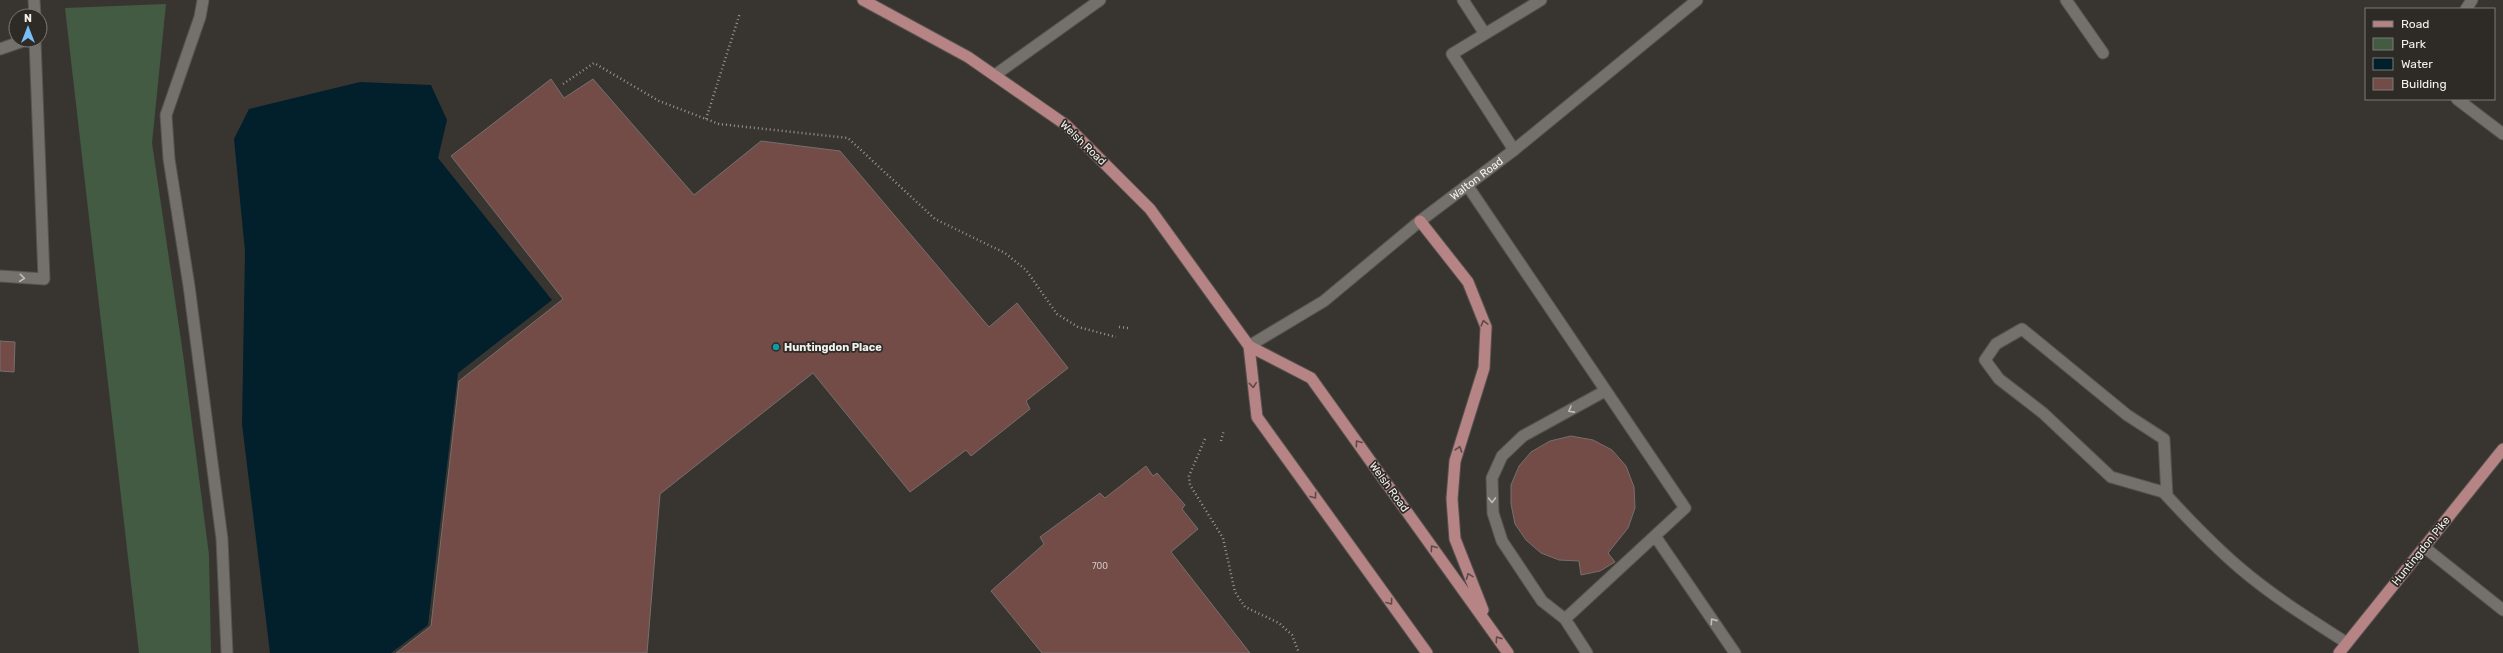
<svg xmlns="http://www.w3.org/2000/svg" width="2503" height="653" font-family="Rubik,sans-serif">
<rect width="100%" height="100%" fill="#383530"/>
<path fill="#435b42" d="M166,4L152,143L183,354L209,555L211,653H139L65,8Z"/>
<path fill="#021f2c" d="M360,82L431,85L447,120L438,158L552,300L458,373L428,625L391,653H270L242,424L245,251L234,139L249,109Z"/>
<path fill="#734c48" stroke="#766f6e" d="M551,79L564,98L593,79L694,195L761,141L840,151L989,327L1017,303L1068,368L1026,401L1030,409L971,456L966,450L910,492L813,373L660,494L647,653H396L431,626L459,381L563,299L451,156Z
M0,341L15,342L14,372L0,371Z
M1571,436L1593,440L1612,450L1626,466L1634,487L1635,508L1628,528L1608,553L1615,562L1600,571L1581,575L1579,561L1559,560L1541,553L1526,540L1515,524L1511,504V485L1519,466L1531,452L1550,441Z
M1146,466L1153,476L1157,473L1185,505L1182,509L1198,529L1171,552L1250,653H1042L991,591L1044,544L1040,537L1100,493L1105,498Z"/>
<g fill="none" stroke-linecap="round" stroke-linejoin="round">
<defs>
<path id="service" d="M34,0L35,16
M203,0L200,17L166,115L169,159L189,286L222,539L227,653
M1463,0L1485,34
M2066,0L2103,53
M2466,9L2472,0
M0,49L26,40
M995,75L1100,0
M2457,99L2503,134
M1514,150L1452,54L1541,0
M1467,185L1685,508L1565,619
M0,276L44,279L35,40
M2167,496L2164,439L2127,415L2022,329L1996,344L1985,360L1999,379L2043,413L2111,477L2163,492L2167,496C2190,521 2215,547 2241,569C2274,597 2311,620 2347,643
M1655,536L1735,653
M2424,547L2503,610
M1587,653L1565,619L1542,601L1502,541L1493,513L1492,478L1502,456L1523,436L1605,391"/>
<g id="minor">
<path id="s1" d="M1249,346L1324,301L1420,221L1514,150L1697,0"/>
</g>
<path id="primary" d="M863,0L968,57L1066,125L1150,209L1249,346L1311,378L1508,653
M1420,221L1468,282L1486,327L1484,368L1455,461L1452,499L1455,539L1483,610
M1249,346L1257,417L1427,653
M2339,653L2503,449"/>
</defs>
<use href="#service" stroke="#575350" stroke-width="13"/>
<use href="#minor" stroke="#575350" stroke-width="13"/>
<use href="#primary" stroke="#575350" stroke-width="13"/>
<path stroke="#999692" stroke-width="2.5" stroke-dasharray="1 3" stroke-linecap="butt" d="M563,84L594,63L659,101L719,124L848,138L935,219L1005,253L1026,270L1057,314L1078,327L1116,337
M706,119L740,13
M1119,327L1128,328
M1205,439L1189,476L1190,485L1223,538L1235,592L1245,607L1279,623L1292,635L1299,653
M1221,441L1224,430"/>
<use href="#service" stroke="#74706b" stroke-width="11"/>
<use href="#minor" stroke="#74706b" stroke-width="11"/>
<use href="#primary" stroke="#b78486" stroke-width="11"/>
</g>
<defs><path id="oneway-chevron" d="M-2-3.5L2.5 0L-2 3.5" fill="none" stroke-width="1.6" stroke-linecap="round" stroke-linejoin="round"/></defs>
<g stroke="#c0bdba">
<use href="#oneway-chevron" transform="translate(22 278) rotate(5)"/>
<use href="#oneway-chevron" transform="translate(1571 410) rotate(151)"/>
<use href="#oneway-chevron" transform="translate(1492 500) rotate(89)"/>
<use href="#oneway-chevron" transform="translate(1713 621) rotate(-125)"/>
</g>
<g stroke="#5e4a48">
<use href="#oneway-chevron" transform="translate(1484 323) rotate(-105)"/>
<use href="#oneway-chevron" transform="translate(1253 385) rotate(84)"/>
<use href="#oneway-chevron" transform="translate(1358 443) rotate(-126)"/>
<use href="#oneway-chevron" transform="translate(1459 449) rotate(-72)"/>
<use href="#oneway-chevron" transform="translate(1314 496) rotate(54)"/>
<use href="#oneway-chevron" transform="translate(1433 548) rotate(-126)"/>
<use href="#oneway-chevron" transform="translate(1469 576) rotate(-111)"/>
<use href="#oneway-chevron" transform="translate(1390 602) rotate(54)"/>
<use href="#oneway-chevron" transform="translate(1498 639) rotate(-125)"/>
</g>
<circle fill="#0f9aa8" stroke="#2e2b26" stroke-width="1.5" cx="776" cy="347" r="4"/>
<g text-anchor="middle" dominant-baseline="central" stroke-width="3.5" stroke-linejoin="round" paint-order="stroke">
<g font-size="9" fill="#d3c8c4">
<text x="1100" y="566">700</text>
</g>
<g font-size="11" fill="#f3f1ee" stroke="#2e2b26">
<text transform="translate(1083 143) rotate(44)">Welsh Road</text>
<text stroke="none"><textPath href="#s1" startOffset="283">Walton Road</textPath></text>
<text transform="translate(1389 487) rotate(54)">Welsh Road</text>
<text transform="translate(2421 551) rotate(-51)">Huntingdon Pike</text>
</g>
<g font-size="11" font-weight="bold" fill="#f3f1ee" stroke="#2e2b26" text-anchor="start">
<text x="784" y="347">Huntingdon Place</text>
</g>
</g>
<rect x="2365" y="8" width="130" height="92" fill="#2e2b26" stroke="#7d7a76"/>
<rect x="2373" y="21" width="20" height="6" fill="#b78486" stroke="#7d7a76"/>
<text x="2401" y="28" font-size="12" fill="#f3f1ee">Road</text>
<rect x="2373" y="38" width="20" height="12" fill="#435b42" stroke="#7d7a76"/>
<text x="2401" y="48" font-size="12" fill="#f3f1ee">Park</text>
<rect x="2373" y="58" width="20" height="12" fill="#021f2c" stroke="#7d7a76"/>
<text x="2401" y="68" font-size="12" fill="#f3f1ee">Water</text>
<rect x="2373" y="78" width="20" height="12" fill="#734c48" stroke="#7d7a76"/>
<text x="2401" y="88" font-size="12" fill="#f3f1ee">Building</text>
<g transform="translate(28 28)"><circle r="19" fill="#2e2b26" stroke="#7d7a76"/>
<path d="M0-3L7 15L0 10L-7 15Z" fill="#78bff7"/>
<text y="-6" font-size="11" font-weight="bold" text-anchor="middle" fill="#f3f1ee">N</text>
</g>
</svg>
